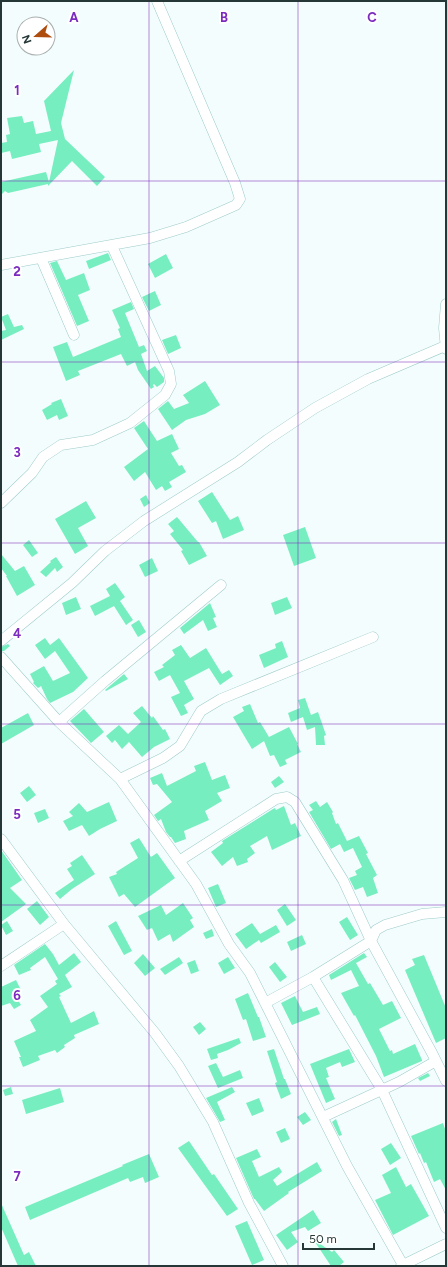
<svg xmlns="http://www.w3.org/2000/svg" width="447" height="1267" font-family="Figtree,sans-serif">
<rect width="100%" height="100%" fill="#f4fdfd"/>
<path fill="#77eec0" d="M74,70L61,123L65,139L105,177L97,186L72,161L48,186V184L8,193L5,191L1,195V182L46,172L49,182L58,140L39,144L41,152L12,159L10,151L1,153V143L7,142L6,135L10,134L7,118L22,116L24,123L33,121L36,134L51,131L44,101Z
M108,253L111,260L89,269L86,261Z
M166,254L173,268L155,278L148,264Z
M57,261L66,280L84,273L90,290L78,295L89,321L77,326L50,263Z
M155,291L161,305L149,311L142,297Z
M131,302L134,309L125,313L139,347L144,345L147,351L141,354L147,371L155,366L164,378V382L157,387L154,384L153,385L154,387L151,389L138,370L135,362L127,366L121,354L78,371L80,375L66,381L53,347L67,342L73,357L121,337L118,329L120,328L112,310Z
M8,314L14,327L22,325L24,329L1,340V331L6,330L1,317Z
M176,335L181,348L168,354L162,340Z
M205,381L220,405L205,414L186,420L172,430L158,409L168,401L174,409L189,403L183,395Z
M61,399L68,416L59,420L57,415L47,420L42,410L52,404L51,403Z
M144,421L157,441L172,434L179,449L171,453L179,466L182,465L186,472L169,482L172,487L165,491L162,486L156,490L145,472L134,481L124,467L148,449L134,428Z
M212,492L230,520L238,516L244,530L223,539L216,521L212,523L198,501Z
M146,495L150,503L144,507L140,499Z
M86,501L96,518L78,528L88,546L75,554L55,519Z
M177,517L198,542H199L207,556L189,565L181,551L183,550L170,534L174,531L168,524Z
M305,527L316,558L294,566L283,535Z
M29,540L38,553L32,557L23,545Z
M1,554L15,571L24,566L35,585L17,596L6,576H7L1,568Z
M56,557L63,567L57,572L55,568L46,577L40,572L51,562L50,561Z
M152,558L158,571L145,577L139,565Z
M115,583L125,597L120,601L133,620L126,625L114,606L95,616L90,606L110,596L106,589Z
M76,597L81,609L66,615L62,603Z
M287,597L292,608L275,615L271,603Z
M210,603L216,617L213,618L217,627L208,631L203,620L184,634L180,628Z
M139,620L146,632L138,637L131,625Z
M45,638L50,645L59,638L88,678L73,692L50,703L47,699L41,686L38,688L33,683L34,682L30,674L44,666L53,681L70,673L55,651L45,659L35,645Z
M282,641L288,657L264,668L259,655L276,648L275,644Z
M8,644L10,646L4,651H1V647Z
M181,645L190,658L206,648L222,674L229,670L233,676L220,685L209,668L184,681L194,699L184,705L188,713L181,716L171,697L180,693L170,675L159,681L154,672L164,667L162,665L175,655L172,650Z
M124,674L128,679L106,691L105,690Z
M305,698L311,715L318,712L326,735L324,736L325,745H316L315,727L307,730L303,717L291,722L288,713L300,708L298,700Z
M250,704L258,723L260,722L269,737L289,727L298,744H297L301,752L285,760L287,764L280,767L274,755L270,756L264,741L252,749L233,717L244,711L242,707Z
M142,706L152,718L153,716L163,730L165,729L170,739L154,747L142,757L129,742L122,749L115,740L112,743L106,736L119,725L128,734L141,722L133,713Z
M84,709L104,732L91,743L70,721Z
M28,713L34,725L1,744V728Z
M205,762L212,780L225,775L230,788L217,793L222,801L205,811L209,820L184,831L186,839L175,843L171,837H170L166,832L161,819L158,821L154,815L172,802L157,784L153,785L150,778L162,773L167,786L196,771L194,766Z
M279,776L284,782L275,788L271,782Z
M29,786L36,795L27,802L20,793Z
M316,801L320,807L327,802L333,812L332,813L336,824L338,823L347,841L359,836L368,853L366,854L377,875L373,878L378,893L367,897L363,887L355,890L349,878L357,875L355,871L362,867L353,848L344,852L340,844L331,849L309,812L313,810L309,805Z
M109,802L117,821L100,829L89,836L82,825L69,831L63,821L73,816L69,812L79,803L87,812Z
M284,806L291,825L295,823L301,836L272,850L267,836L250,846L255,853L247,859L248,862L237,866L233,857L222,866L211,852L223,843L222,841L273,809L275,808L276,810Z
M45,809L49,818L38,823L34,813Z
M139,838L151,857L157,853L175,878L135,907L124,894L119,897L109,877L117,874L116,872L138,858L130,843Z
M1,850L22,880L10,888L26,904L1,922Z
M82,855L95,874L72,889L60,899L55,893L74,880L67,869L72,866L70,863Z
M218,884L226,903L216,907L208,888Z
M37,901L49,917L40,925L27,909Z
M183,903L193,918L190,920L194,927L173,942L170,934L158,941L152,928L147,930L138,916L161,905L166,915Z
M285,904L296,920L287,926L277,910Z
M347,917L358,935L350,940L339,922Z
M7,921L13,931L6,935L1,925Z
M116,921L132,951L124,955L108,926Z
M252,923L260,934L276,925L280,932L261,943L259,940L246,949L235,934Z
M212,929L214,936L206,939L203,933Z
M302,935L306,944L291,951L287,942Z
M45,944L53,954L59,965L74,953L81,962L65,975L72,987L59,994L61,996L59,997L71,1023L94,1011L99,1024L74,1035L75,1038L64,1045L65,1047L57,1053L55,1050L38,1056L40,1060L23,1067L19,1057H21L14,1041L36,1031L30,1020L48,1007L40,996L57,984L55,981L58,979L45,957L30,968L31,970L19,975L14,965Z
M364,953L367,957L356,963L368,984L370,983L383,1005L392,1001L401,1018L379,1029L390,1051L392,1050L393,1054L415,1044L422,1060V1061L384,1077L376,1056L355,1015L354,1016L341,993L359,986L351,970L331,980L329,975Z
M143,954L155,968L145,976L134,963Z
M424,955L446,1008V1038L436,1043L405,970L415,965L412,959Z
M179,957L183,963L165,975L160,969Z
M228,957L235,968L224,974L218,963Z
M195,960L199,971L191,974L187,963Z
M275,962L287,977L280,982L269,967Z
M16,980L21,990L14,993L21,1005L14,1009L10,1003L1,1006V987Z
M248,993L258,1017H259L266,1037L253,1041L246,1019L243,1020L235,999Z
M295,996L303,1012L317,1007L320,1014L292,1025L281,1003Z
M200,1022L206,1029L199,1035L193,1027Z
M239,1038L241,1043L228,1050L217,1054L218,1058L211,1060L207,1049Z
M274,1049L284,1079H285L291,1094L281,1099L275,1083L277,1082L267,1051Z
M349,1049L355,1062L342,1067L340,1062L326,1068L329,1077L326,1078L335,1099L326,1103L310,1064Z
M216,1063L223,1077L240,1070L243,1078L218,1088L208,1066Z
M428,1073L430,1076L420,1081L418,1078Z
M11,1087L13,1094L5,1096L3,1090Z
M232,1087L235,1092L217,1102L225,1120L220,1122L206,1098Z
M60,1088L64,1102L26,1114L22,1100Z
M259,1098L264,1111L252,1116L246,1103Z
M305,1112L311,1120L303,1125L297,1117Z
M336,1119L342,1135L339,1136L332,1122Z
M443,1123L446,1132V1190L440,1179L434,1182L426,1162L424,1163L420,1153L419,1154L411,1136Z
M285,1128L290,1139L281,1143L276,1132Z
M189,1141L212,1175L214,1174L238,1209L227,1216L178,1148Z
M391,1143L401,1158L390,1165L381,1149Z
M257,1149L261,1157L252,1161L259,1177L279,1167L282,1172L273,1180L277,1186L317,1162L322,1171L288,1192L289,1193L264,1211L255,1199H254L236,1158Z
M149,1154L159,1177L145,1183L143,1177L130,1182L128,1178L30,1220L25,1207L123,1166L122,1165Z
M396,1167L406,1187L411,1184L429,1216L393,1235L375,1200L391,1193L382,1175Z
M1,1203L24,1255L29,1252L36,1266H18L1,1227Z
M313,1210L321,1223L308,1231L305,1227L291,1232L298,1242L287,1250L276,1235Z
M247,1221L264,1260L252,1265L235,1226Z
M313,1239L332,1252L334,1250L344,1262L339,1266H331Z"/>
<g fill="none" stroke-linecap="round" stroke-linejoin="round">
<defs>
<path id="minor" d="M41,258L74,335
M1,265L150,238L186,227L236,205L240,199L235,183L157,1
M446,304L444,328L446,349
M1,503L32,473L43,457L61,445L93,440L130,423L165,395L171,384L169,371L112,246
M1,641L72,583L105,551L144,521L238,462L267,440L315,408L368,379L445,346
M1,657L59,722L120,779L196,884L229,944L250,973L347,1166L403,1265
M59,722L105,681L221,585
M120,779L163,758L180,746L201,711L221,699L373,637
M1,839L64,924L155,1033L179,1066L213,1122L249,1203L283,1266
M179,861L276,799L287,797L295,802L343,880L371,941L432,1053L446,1081
M1,966L64,924
M313,977L382,1090L446,1228
M265,1003L313,977L371,941L376,930L385,925L422,914L446,912
M323,1117L399,1082L436,1061
M401,1266L446,1244"/>
</defs>
<use href="#minor" stroke="#9ecbcb" stroke-width="11"/>
<use href="#minor" stroke="#fff" stroke-width="10"/>
</g>
<path fill="none" stroke="#7b2cbf" stroke-width="1" stroke-opacity="0.55" d="M149,1V1266M298,1V1266M1,181H446M1,362H446M1,543H446M1,724H446M1,905H446M1,1086H446"/>
<g font-size="13" text-anchor="middle" font-weight="bold" fill="#7b2cbf" stroke="#fff" stroke-width="4" stroke-linejoin="round" paint-order="stroke">
<text x="74" y="22">A</text>
<text x="224" y="22">B</text>
<text x="372" y="22">C</text>
<text x="17" y="95">1</text>
<text x="17" y="276">2</text>
<text x="17" y="457">3</text>
<text x="17" y="638">4</text>
<text x="17" y="819">5</text>
<text x="17" y="1000">6</text>
<text x="17" y="1181">7</text>
</g>
<rect width="447" height="1267" fill="none" stroke="#253737" stroke-width="4"/>
<g transform="translate(36 36) rotate(250)"><circle r="19" fill="#ffffff" stroke="#a8afaf"/>
<path d="M0-3L7 15L0 10L-7 15Z" fill="#af4d0f"/>
<text y="-6" font-size="11" font-weight="bold" text-anchor="middle" fill="#253737">N</text>
</g>
<path d="M303 1243v6h71v-6" fill="none" stroke="#253737" stroke-width="2"/>
<text x="309" y="1243" font-size="12" fill="#253737" stroke="#ffffff" stroke-width="3" paint-order="stroke">50 m</text>
</svg>
